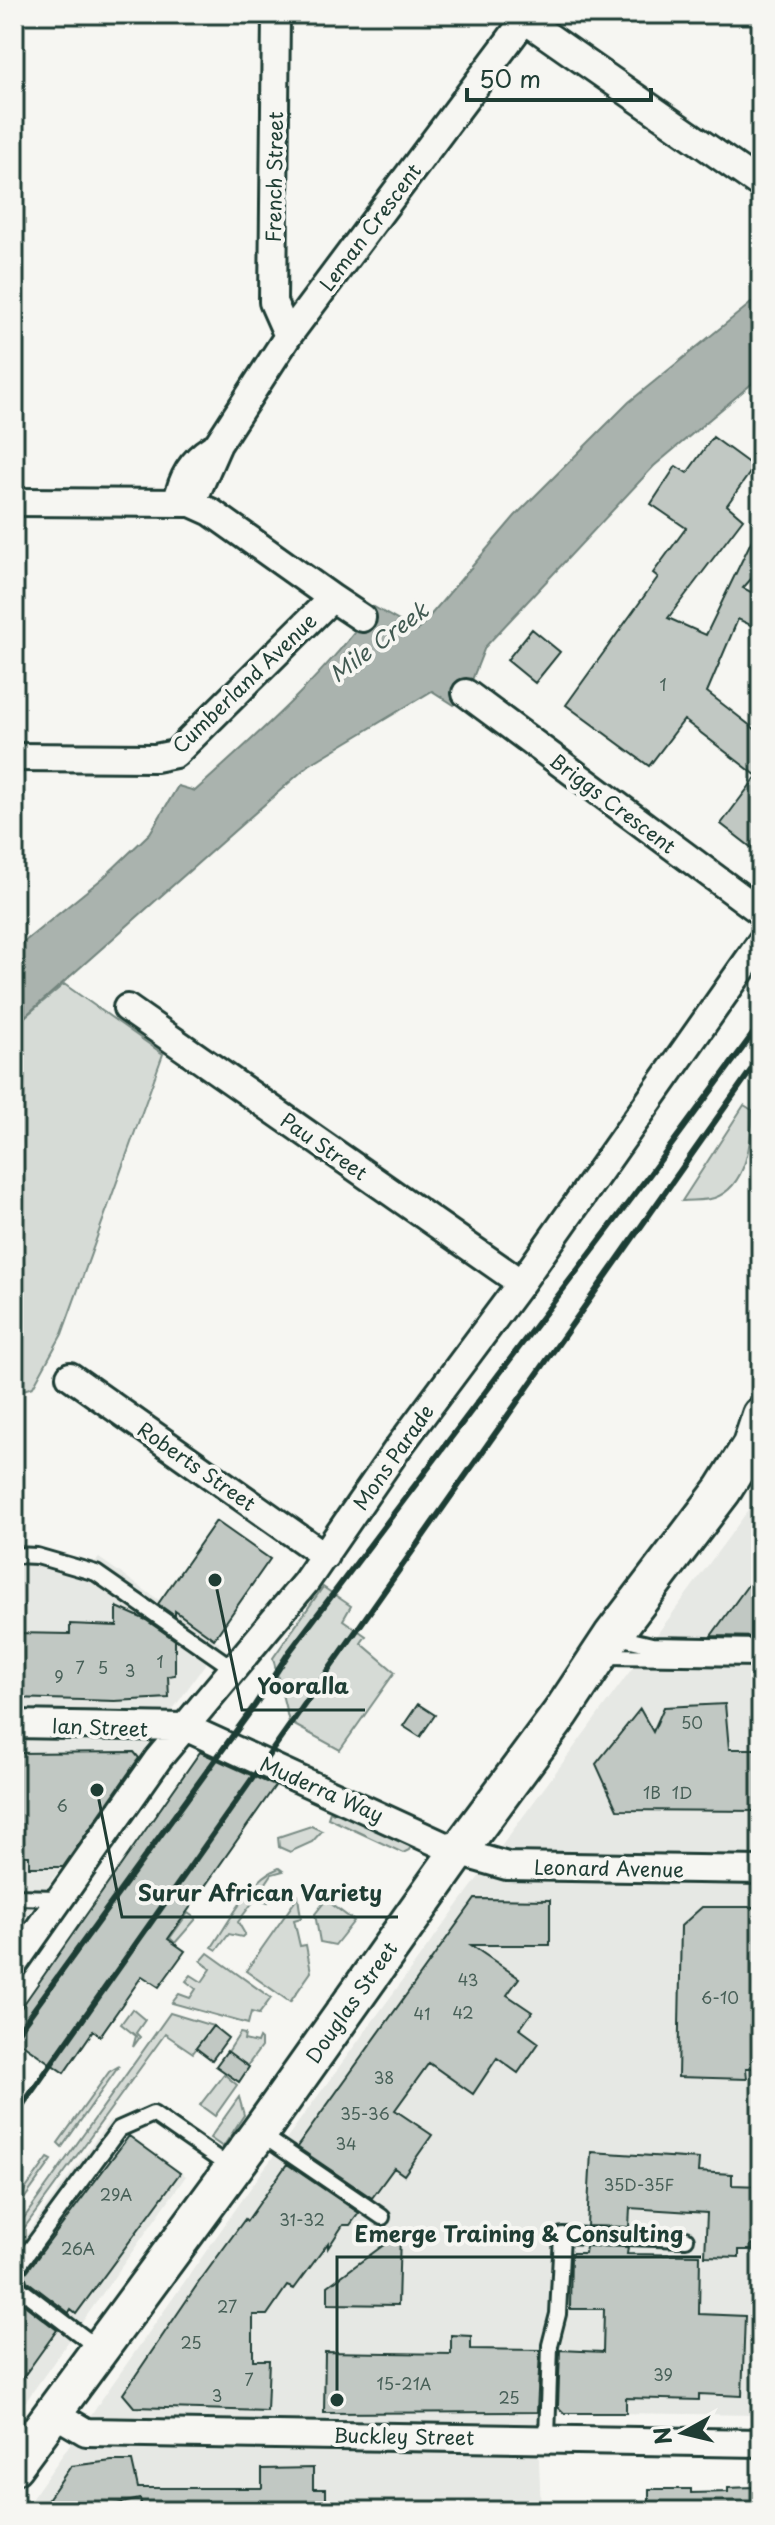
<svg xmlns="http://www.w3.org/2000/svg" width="775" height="2525" font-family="'Playpen Sans',sans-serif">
<rect width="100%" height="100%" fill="#f6f6f2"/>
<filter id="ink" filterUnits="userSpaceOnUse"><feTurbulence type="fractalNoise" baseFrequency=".0125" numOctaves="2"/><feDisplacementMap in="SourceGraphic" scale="16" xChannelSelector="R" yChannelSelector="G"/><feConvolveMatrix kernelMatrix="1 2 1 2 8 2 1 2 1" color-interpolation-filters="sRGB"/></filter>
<g filter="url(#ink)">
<path fill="#e6e8e4" d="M761,1493V2415L537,2412L541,2511H23L264,2169Z
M14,1541L93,1564L99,1558L220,1643L14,1934Z
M110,2120L186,2176L14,2418V2251Z"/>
<path fill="#d6dbd6" stroke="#7a8c85" stroke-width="2" d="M64,984L163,1054L62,1334L33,1387L14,1393V1026Z
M744,1105L752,1110C752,1140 747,1187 714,1198C704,1201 692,1200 682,1201Z
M323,1587L351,1606L343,1620L366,1636L361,1643L395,1672L340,1750L289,1722L273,1658Z
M330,1812L351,1816L411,1846L409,1850L403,1853L328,1818Z
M311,1826L322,1831L312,1842L290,1852L279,1847L278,1837Z
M279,1868L283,1871L272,1874L264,1886L265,1891L272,1896L268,1902L256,1898L238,1922L245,1934L242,1937L229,1934L217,1950L212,1947C229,1922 251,1878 279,1868Z
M298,1897L301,1918L294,1920L300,1946L306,1945L311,1972L290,2002L246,1971Z
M326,1900L354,1921L335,1945L320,1942L315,1914Z
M188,1913L196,1919L175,1943L170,1938Z
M208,1953L271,1998L259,2014L251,2012L248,2024L172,2003L179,1994L190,1998L196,1989L186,1981L191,1975L202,1982L211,1969L201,1961Z
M132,2009L145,2020L136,2033L140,2037L133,2047L136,2036L121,2024Z
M170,2013L213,2026L193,2053L165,2034L14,2242V2232Z
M240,2033L245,2034L244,2040L257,2043L259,2038L261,2040V2047L247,2066L228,2052Z
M119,2066L62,2147L58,2143L109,2072Z
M224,2074L237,2085L215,2116L200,2105Z
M239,2097L244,2115L223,2147L210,2138Z
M48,2158L52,2160L14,2213V2205Z"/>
<path fill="#aab3ae" stroke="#72847d" stroke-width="2" d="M761,295V376L654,466L485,647L472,680L454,705L432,691L309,765L14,1026V950L104,877L150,833L178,786L195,791C259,733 323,677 374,607L417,631L515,516L629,402Z"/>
<path fill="#c1c8c3" stroke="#1f3d34" stroke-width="2" d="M713,437L754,467L727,505L743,519L668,618L706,635L761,521V568L743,588L761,597V630L738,619L707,692L761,734V836L752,848L721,824L757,776L684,720L649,766L566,705L658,577L653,573L686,528L651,504L676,466L687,473Z
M532,629L560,652L535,683L507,660Z
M216,1521L270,1559L214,1639L175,1611V1616L158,1604Z
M761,1567V1637L711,1636Z
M117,1607L146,1620L175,1640V1675L168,1676L169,1698L115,1701L14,1698V1633L70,1634V1624L117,1626Z
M418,1704L435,1715L420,1737L403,1726Z
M725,1704L729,1749H761V1811L617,1810L596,1764L640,1709L653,1732L664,1707Z
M134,1752L139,1758L63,1867H29V1856H14V1753Z
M200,1752L275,1786L168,1939L185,1951L159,1987L142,1976L100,2036L93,2031L64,2073L14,2038V2018Z
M475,1899L550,1900V1945H471L519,1978L507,1995L532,2012L520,2029L539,2043L518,2073L497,2058L473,2094L429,2063L395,2110L432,2135L404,2175L394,2168L372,2198L297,2147Z
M702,1907H761V2068H746L747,2079L678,2077L681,1926Z
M213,2026L228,2038L212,2060L196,2048Z
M227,2051L249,2067L239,2082L216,2066Z
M129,2136L180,2173L76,2314L71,2310L69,2313L27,2281L25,2274Z
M591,2152L699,2159L698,2172L732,2174V2185L761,2186V2245L752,2244V2250H739V2257L705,2256L707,2213L630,2208L629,2227L587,2226Z
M287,2164L359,2213L350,2225H343L328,2248V2243L294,2289L287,2286L267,2315H253V2360H269L267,2411L134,2407L123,2394L199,2282L245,2219L247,2221Z
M400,2233L398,2305L328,2304V2286Z
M586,2246L628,2247L627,2254L700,2255L699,2314L745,2316L742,2396L699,2394V2400L626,2398V2413H564L558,2407L560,2350L603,2352L604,2309H570L571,2253H585Z
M14,2297L57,2330L14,2390Z
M451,2335L471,2336V2349L540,2350L537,2412L324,2413L325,2352L451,2354Z
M112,2461H132L138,2488H262V2469L313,2468V2489H326V2511H143L140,2499L86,2511H40L71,2466Z
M752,2487L753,2492H761V2511H649V2489H691V2493L728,2492V2488Z"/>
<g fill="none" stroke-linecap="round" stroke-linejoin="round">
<defs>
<path id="lane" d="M14,1555L37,1556L96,1573L234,1669
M614,1636L652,1645L761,1647
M603,1656L761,1658
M14,1897L59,1898
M259,2133L382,2217
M99,2349L19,2288L14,2278L15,2270L119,2129L153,2114L231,2168
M547,2438L550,2345L558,2314L562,2235L686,2239"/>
<path id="street" d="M276,14L273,302L288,336
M525,20L761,185
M14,502L191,503L211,512L332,598L175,754L155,758L14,757
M177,502C182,478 191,461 212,448
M192,503L218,444L288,336L529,14
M332,598L362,618
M466,693L761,912
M127,1008L521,1283
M70,1376L325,1556
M14,1724L185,1727L458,1852L507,1866L761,1870
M14,1964L158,1759L305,1583L398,1448L521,1283L761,942
M52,2412L86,2432L761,2443"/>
<path id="secondary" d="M14,2466L259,2133L458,1852L561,1713L612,1636L723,1490L751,1445L761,1415"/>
</defs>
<use href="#lane" stroke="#1f3d34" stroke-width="20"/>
<use href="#street" stroke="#1f3d34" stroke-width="32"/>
<use href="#secondary" stroke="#1f3d34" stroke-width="42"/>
<use href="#lane" stroke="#f6f6f2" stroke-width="14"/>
<use href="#street" stroke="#f6f6f2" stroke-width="26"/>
<use href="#secondary" stroke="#f6f6f2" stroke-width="36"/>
<path stroke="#1f3d34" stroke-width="6" d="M14,2037L255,1705L290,1651L650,1174L761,1023
M14,2117L761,1056"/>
</g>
</g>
<g text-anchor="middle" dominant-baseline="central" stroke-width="8" stroke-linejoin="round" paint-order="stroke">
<g font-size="16" fill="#486058">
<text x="663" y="684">1</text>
<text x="160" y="1661">1</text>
<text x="80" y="1667">7</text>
<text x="103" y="1667">5</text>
<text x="130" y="1670">3</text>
<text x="59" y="1676">9</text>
<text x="692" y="1722">50</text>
<text x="652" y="1792">1B</text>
<text x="682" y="1792">1D</text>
<text x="62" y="1805">6</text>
<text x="468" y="1979">43</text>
<text x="720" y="1997">6-10</text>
<text x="463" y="2012">42</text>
<text x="422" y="2013">41</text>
<text x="384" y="2077">38</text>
<text x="365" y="2113">35-36</text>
<text x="346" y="2143">34</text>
<text x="639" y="2184">35D-35F</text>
<text x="116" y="2194">29A</text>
<text x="302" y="2219">31-32</text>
<text x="78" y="2248">26A</text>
<text x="227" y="2306">27</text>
<text x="191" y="2342">25</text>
<text x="663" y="2374">39</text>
<text x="249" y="2379">7</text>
<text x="404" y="2383">15-21A</text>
<text x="217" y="2395">3</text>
<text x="509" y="2397">25</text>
</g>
<g font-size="20" fill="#1f3d34" stroke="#f6f6f2">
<text transform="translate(274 177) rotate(-89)">French Street</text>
<text transform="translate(370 227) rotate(-53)">Leman Crescent</text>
<text transform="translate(244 683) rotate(-44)">Cumberland Avenue</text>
<text transform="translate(613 803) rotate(37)">Briggs Crescent</text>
<text transform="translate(324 1146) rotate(35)">Pau Street</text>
<text transform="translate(393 1457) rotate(-55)">Mons Parade</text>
<text transform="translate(197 1466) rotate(35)">Roberts Street</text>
<text transform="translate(100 1727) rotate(2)">Ian Street</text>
<text transform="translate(322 1789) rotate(24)">Muderra Way</text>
<text transform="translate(609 1868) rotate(1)">Leonard Avenue</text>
<text transform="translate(351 2002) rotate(-55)">Douglas Street</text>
<text transform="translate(404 2436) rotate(1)">Buckley Street</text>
</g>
<g font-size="22" font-style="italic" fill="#425a52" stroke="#f6f6f2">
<text transform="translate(378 641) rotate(-37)">Mile Creek</text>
</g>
</g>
<path fill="none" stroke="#1f3d34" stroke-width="3" d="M215 1580L242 1710H365M97 1790L122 1917H398M337 2400L337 2257H701"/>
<g fill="#1f3d34" stroke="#f6f6f2" stroke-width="3">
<circle cx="215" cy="1580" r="8"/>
<circle cx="97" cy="1790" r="8"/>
<circle cx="337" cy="2400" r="8"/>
</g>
<g font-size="22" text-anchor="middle" font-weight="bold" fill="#1f3d34" stroke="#f6f6f2" stroke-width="8" stroke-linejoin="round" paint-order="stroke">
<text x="303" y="1694">Yooralla</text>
<text x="260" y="1901">Surur African Variety</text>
<text x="519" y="2242">Emerge Training &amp; Consulting</text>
</g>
<rect width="775" height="2525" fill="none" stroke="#f6f6f2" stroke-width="48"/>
<rect x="24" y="24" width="727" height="2477" fill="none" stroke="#1f3d34" stroke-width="3" filter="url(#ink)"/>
<g transform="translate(683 2433) rotate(262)" stroke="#f6f6f2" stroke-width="6" paint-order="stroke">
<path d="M0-6L14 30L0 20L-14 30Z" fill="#1f3d34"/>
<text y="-12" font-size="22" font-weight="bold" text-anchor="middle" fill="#1f3d34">N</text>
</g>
<path d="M467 88v12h184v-12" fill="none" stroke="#1f3d34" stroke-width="4"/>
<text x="479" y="88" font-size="24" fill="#1f3d34" stroke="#f6f6f2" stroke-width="6" paint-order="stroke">50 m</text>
</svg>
